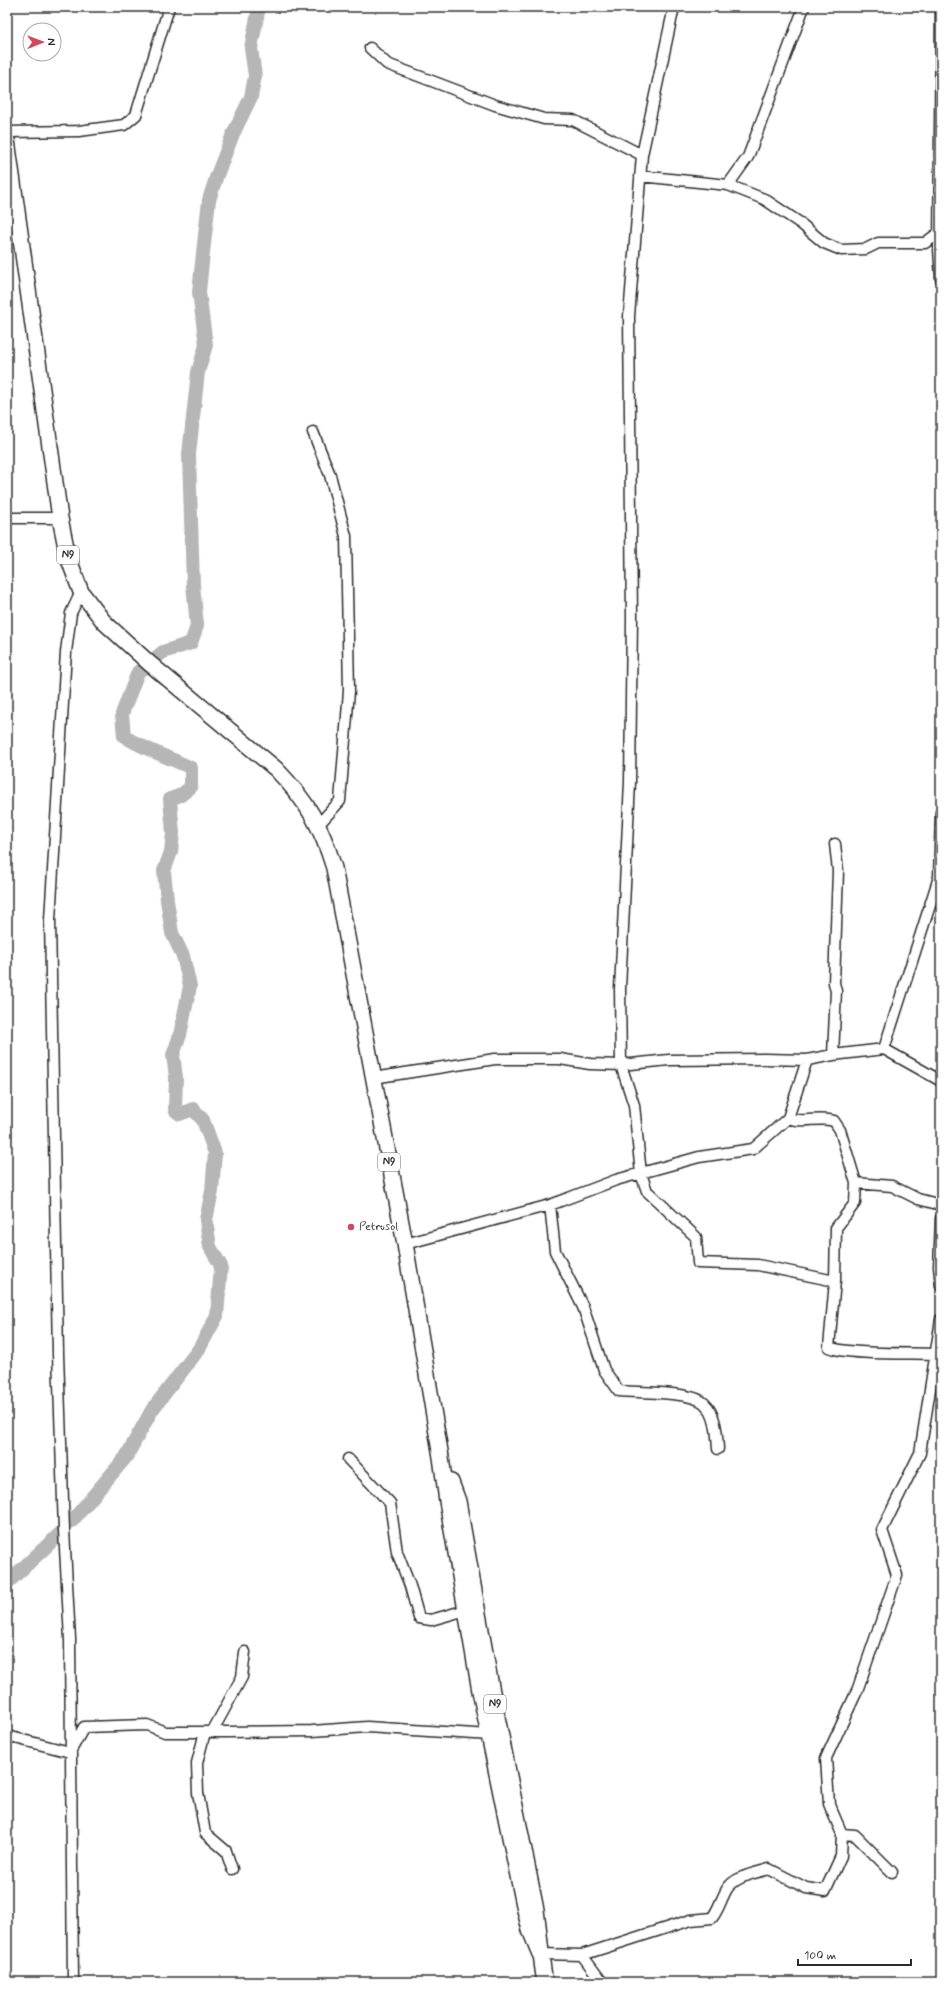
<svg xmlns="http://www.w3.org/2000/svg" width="948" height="1989" font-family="Mynerve,sans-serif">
<rect width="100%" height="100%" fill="#fff"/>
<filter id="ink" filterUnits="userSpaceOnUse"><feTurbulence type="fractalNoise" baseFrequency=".025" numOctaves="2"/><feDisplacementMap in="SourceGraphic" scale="8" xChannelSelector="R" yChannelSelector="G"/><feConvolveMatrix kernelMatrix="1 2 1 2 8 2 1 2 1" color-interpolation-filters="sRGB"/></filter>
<g filter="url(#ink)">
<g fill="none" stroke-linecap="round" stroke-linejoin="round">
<path stroke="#b6b6b6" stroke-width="14" d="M72,1521L126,1457L152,1410L199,1349L217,1316L221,1266L210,1247L206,1220L212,1191L215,1153L203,1120L193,1109L180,1114L175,1110L176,1077L173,1055L180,1035L190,986L183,956L172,933L167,900L164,871L171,852L173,833L170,799L181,795L191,787V768C169,757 145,750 124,736L122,714L138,672L163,652L191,643L197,626L193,585L189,454L198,372L206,345L199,292L203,253L209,200L217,175L233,134L251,97L255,76L251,48L259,7
M7,1583L64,1530"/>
<defs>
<path id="minor" d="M674,7L642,155L629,316L632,619L630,782L620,989L621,1065L634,1105L641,1174L647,1191L696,1237L698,1263L758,1265L835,1281
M941,7L939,249L941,279
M370,48L387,64L495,105L544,119L573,120L642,155
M7,132L79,131L124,125L136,115L169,7
M640,176L728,185L764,199L800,223L824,243L841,250L866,249L878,243H925L941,231
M728,185L748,157L804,7
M313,432L330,475L346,536L349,691L340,801L318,825
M7,518H60
M884,1049L939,877L941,812
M833,1055L836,991L834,983L838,871L835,844
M373,1078L495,1059H560L590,1064L621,1065L669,1060L765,1059L807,1060
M788,1118C803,1124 819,1116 834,1121L840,1130L856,1183L855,1203L836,1228L835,1281L829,1347C846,1355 912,1353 935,1354
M856,1183L892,1186L918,1199L941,1205
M550,1205L555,1251L583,1307L604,1370L619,1391C638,1393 691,1391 704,1403C716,1414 717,1433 718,1449
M941,1218L939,1267L941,1286
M405,1244L550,1205L616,1180L699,1157L753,1149L788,1118L807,1060L833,1055L884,1049L941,1081
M348,1459L390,1503L397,1552L410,1586L419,1618L431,1620L466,1610
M205,1732L197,1763L198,1793L205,1833L226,1851L232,1869
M212,1732L242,1677L245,1652
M7,1736L70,1752L84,1727L147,1725L165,1732H229L312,1731L367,1727L490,1735
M842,1834L855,1835L892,1872
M540,1954L582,1955L602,1982
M582,1955L691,1920L712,1918C719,1909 721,1899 727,1889C735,1876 756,1873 769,1869L806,1888L825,1891L841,1856L842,1834L829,1804L826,1758L857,1691L897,1575L882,1530L920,1453L941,1319
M73,1982L70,1639L64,1530L58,1354L50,920L66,652L71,613L81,592"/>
<path id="highway" d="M7,140L60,518L68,557L81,592L104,622L149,663L276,769C307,801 321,825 334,868L405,1244L441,1457L447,1501L480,1691L525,1910L530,1930L540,1954
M451,1482L458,1501L492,1692L535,1905C540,1931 540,1956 545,1982"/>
</defs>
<use href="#minor" stroke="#2b2b2b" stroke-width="13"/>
<use href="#highway" stroke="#2b2b2b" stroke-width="18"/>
<use href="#minor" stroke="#fff" stroke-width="10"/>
<use href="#highway" stroke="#fff" stroke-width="15"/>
</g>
</g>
<circle fill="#d1495b" stroke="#fff" stroke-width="1.5" cx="351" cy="1227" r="4"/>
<g text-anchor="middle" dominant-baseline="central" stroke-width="3.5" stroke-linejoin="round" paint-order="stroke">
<g fill="#fff" stroke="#6b6b6b" stroke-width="1">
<rect x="57" y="546" width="22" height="18" rx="3"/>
<rect x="378" y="1153" width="22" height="18" rx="3"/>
<rect x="484" y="1695" width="22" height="18" rx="3"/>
</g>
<g font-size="11" font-weight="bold" fill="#2b2b2b">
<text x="68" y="555">N9</text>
<text x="389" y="1162">N9</text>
<text x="495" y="1704">N9</text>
</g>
<g font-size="12" fill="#2b2b2b" stroke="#fff" text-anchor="start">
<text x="359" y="1227">Petrosol</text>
</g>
</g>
<rect width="948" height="1989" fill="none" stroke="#fff" stroke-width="24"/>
<rect x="12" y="12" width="924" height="1965" fill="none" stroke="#2b2b2b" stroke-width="1.5" filter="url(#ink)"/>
<g transform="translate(42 42) rotate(89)"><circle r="19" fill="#ffffff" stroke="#aaaaaa"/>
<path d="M0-3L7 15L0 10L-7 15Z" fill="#d1495b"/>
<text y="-6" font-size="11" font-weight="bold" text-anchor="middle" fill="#2b2b2b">N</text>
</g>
<path d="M798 1959v6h113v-6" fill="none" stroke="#2b2b2b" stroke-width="2"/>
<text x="804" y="1959" font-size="12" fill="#2b2b2b" stroke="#ffffff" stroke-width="3" paint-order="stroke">100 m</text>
</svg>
